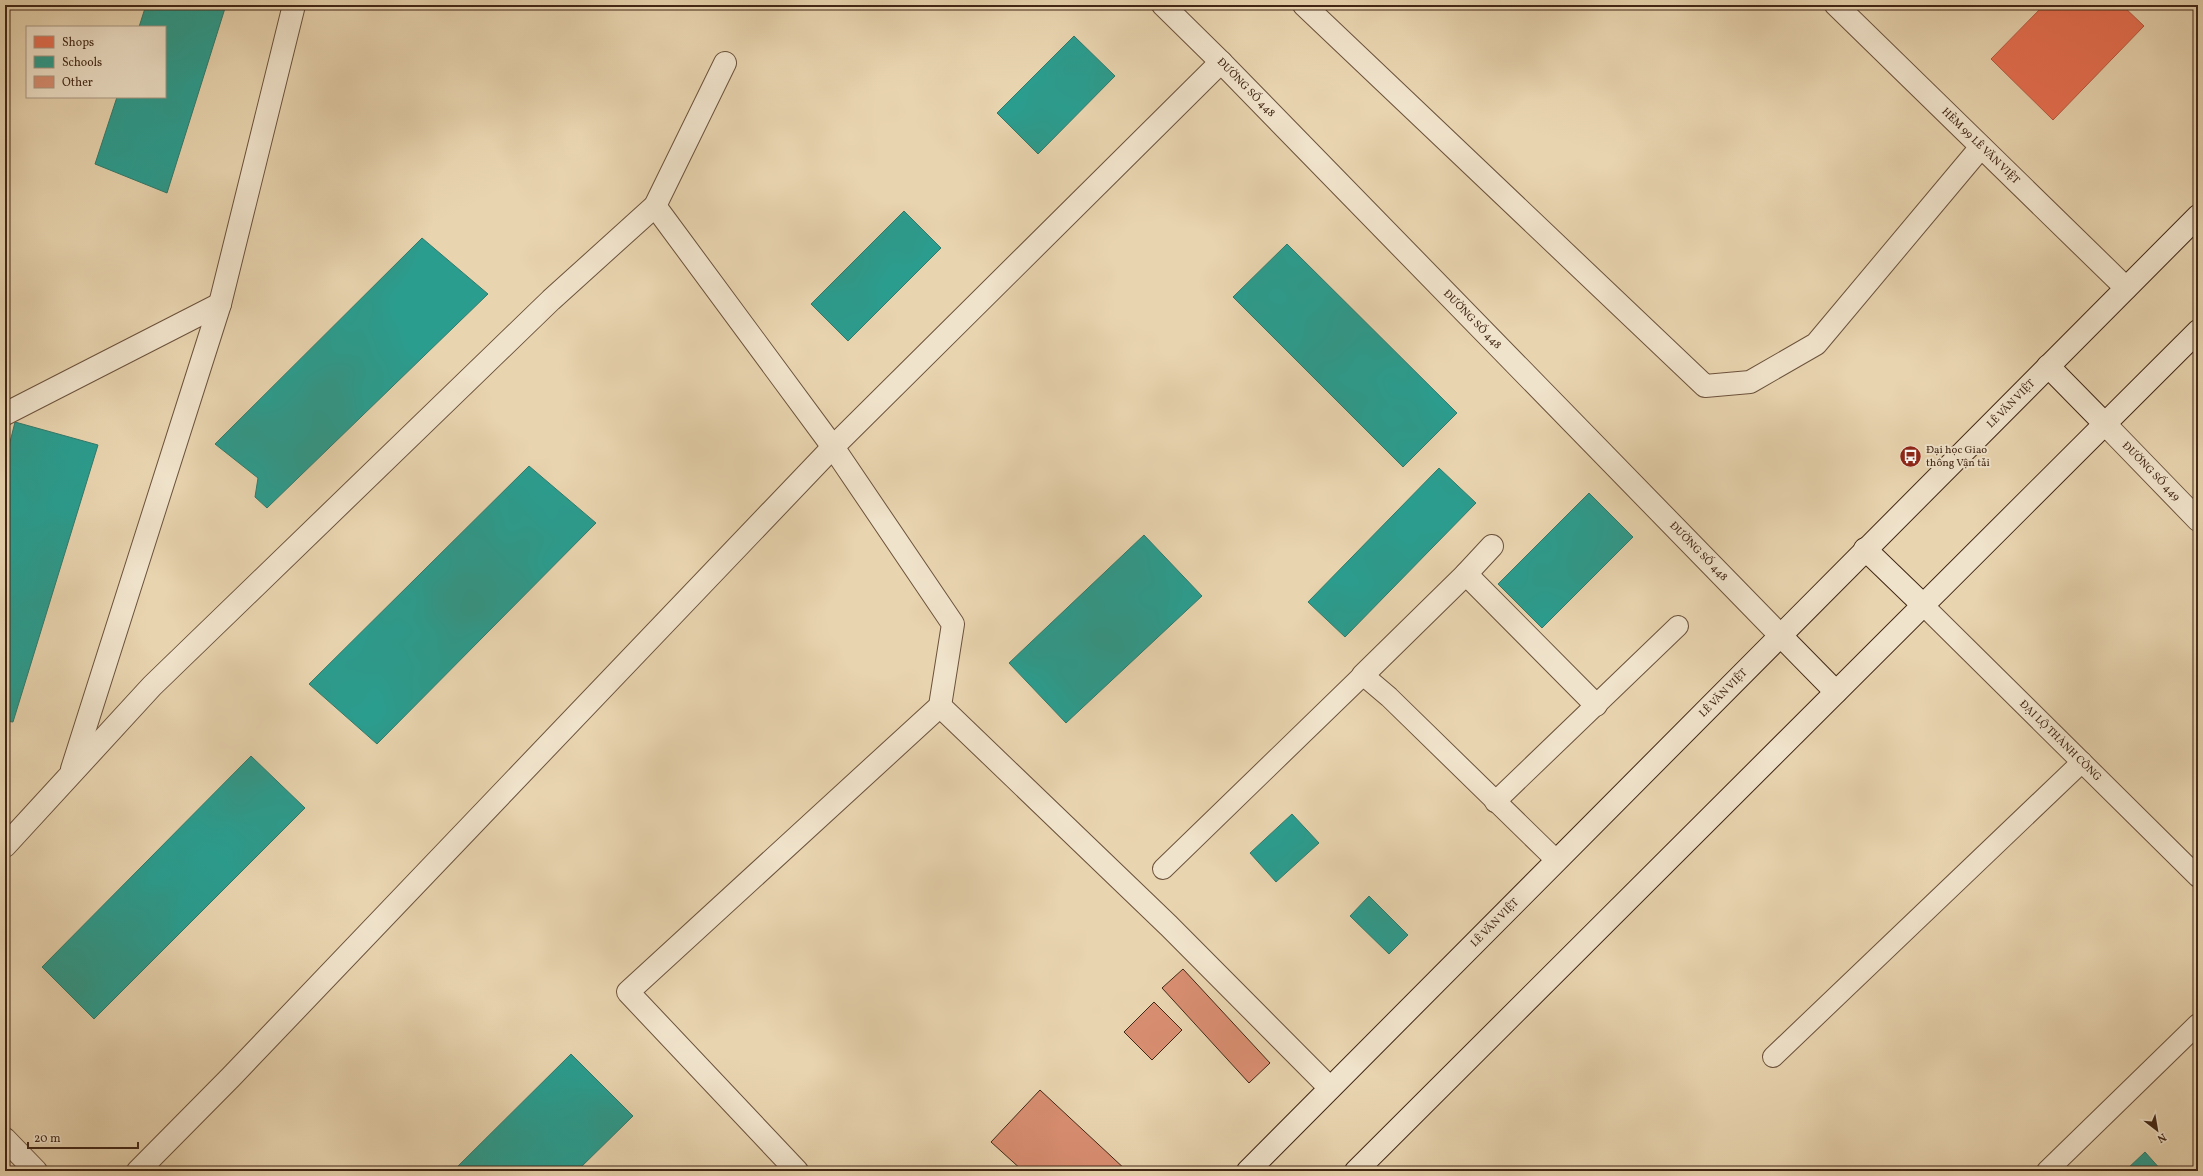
<svg xmlns="http://www.w3.org/2000/svg" width="2203" height="1176" font-family="Vollkorn,serif">
<rect width="100%" height="100%" fill="#e8d4af"/>
<filter id="stains"><feTurbulence type="fractalNoise" baseFrequency=".005" numOctaves="4"/><feColorMatrix values="0 0 0 0 .2 0 0 0 0 .09 0 0 0 0 .02 0 0 0 .5 -.17"/></filter>
<radialGradient id="worn" r=".72"><stop offset=".6" stop-color="#630" stop-opacity="0"/><stop offset="1" stop-color="#630" stop-opacity=".3"/></radialGradient>
<path fill="#e76f51" stroke="#b6593f" d="M2044,5H2122L2144,26L2053,120L1991,59Z"/>
<path fill="#2a9d8f" stroke="#317a6b" d="M146,5H226L167,193L95,164L117,97H165V27H139Z
M1074,36L1115,76L1038,154L997,113Z
M904,211L941,248L848,341L811,304Z
M422,238L488,294L267,508L255,497L258,478L215,444Z
M1287,244L1457,413L1403,467L1233,297Z
M15,422L98,445L13,722L5,721V462Z
M529,466L596,523L377,744L309,684Z
M1439,468L1476,503L1345,637L1308,602Z
M1589,493L1633,537L1542,628L1498,584Z
M1144,535L1202,596L1066,723L1009,663Z
M251,756L305,808L94,1019L42,967Z
M1292,814L1319,843L1276,882L1250,853Z
M1369,896L1408,935L1389,954L1350,916Z
M571,1054L633,1116L577,1171H453Z
M2145,1152L2162,1171H2125Z"/>
<path fill="#d88e71" stroke="#422716" d="M1183,969L1270,1063L1249,1083L1162,988Z
M1154,1002L1182,1030L1152,1060L1124,1032Z
M1040,1090L1127,1171H1023L991,1142Z"/>
<g fill="none" stroke-linecap="round" stroke-linejoin="round">
<defs>
<g id="service">
<path id="s1" d="M1923,605L2198,877"/>
<path d="M1495,802L1678,626"/>
<path d="M1163,869L1363,675L1389,697L1556,860"/>
<path d="M1773,1057L2082,762"/>
<path d="M2047,1171L2198,1024"/>
</g>
<g id="minor">
<path id="s2" d="M1163,5L1221,62L1780,635"/>
<path d="M1304,5L1705,386L1750,382L1816,344L1981,147"/>
<path id="s3" d="M1836,5L2126,288"/>
<path d="M655,206L833,447L953,624L940,706L628,992L797,1171"/>
<path d="M5,414L220,304"/>
<path id="s4" d="M2105,424L2198,520"/>
<path d="M1466,574L1492,546"/>
<path d="M1363,675L1466,574L1596,705"/>
<path d="M940,706L1169,926L1330,1088"/>
<path d="M72,769L220,304L294,5"/>
<path d="M5,846L152,686L551,300L655,206L725,63"/>
<path d="M5,1139L36,1171"/>
<path d="M138,1171L231,1077L833,447L1221,62"/>
</g>
<g id="secondary">
<path d="M2048,366L2105,424"/>
<path d="M1865,549L1923,605"/>
<path d="M1780,635L1836,692"/>
<path id="s5" d="M1248,1171L2198,216"/>
<path d="M1356,1171L2198,331"/>
</g>
</defs>
<use href="#service" stroke="#6c523c" stroke-width="22"/>
<use href="#minor" stroke="#6c523c" stroke-width="24"/>
<use href="#secondary" stroke="#422716" stroke-width="24"/>
<use href="#service" stroke="#f0e3cb" stroke-width="20"/>
<use href="#minor" stroke="#f0e3cb" stroke-width="22"/>
<use href="#secondary" stroke="#f0e3cb" stroke-width="22"/>
</g>
<defs>
<symbol id="bus-disc" viewBox="-11 -11 22 22"><circle r="9.5" fill="#8f2418" stroke="#f0e3cb"/><path d="M-5-6H5V4H4V6H2V4H-2V6H-4V4H-5ZM-3.5-4V0h7V-4ZM-3.5 1.2v1.5H-2V1.2ZM2 1.2v1.5H3.5V1.2Z" fill="#fff"/></symbol>
</defs>
<g fill-rule="evenodd">
<use href="#bus-disc" x="1898" y="444" width="25" height="25"/>
</g>
<g text-anchor="middle" dominant-baseline="central" stroke-width="4" stroke-linejoin="round" paint-order="stroke">
<g font-size="11" fill="#422716" stroke="#f0e3cb">
<text stroke="none"><textPath href="#s2" startOffset="117">ĐƯỜNG SỐ 448</textPath></text>
<text stroke="none"><textPath href="#s3" startOffset="202">HẺM 99 LÊ VĂN VIỆT</textPath></text>
<text stroke="none"><textPath href="#s2" startOffset="441">ĐƯỜNG SỐ 448</textPath></text>
<text stroke="none"><textPath href="#s5" startOffset="1082">LÊ VĂN VIỆT</textPath></text>
<text stroke="none"><textPath href="#s4" startOffset="66">ĐƯỜNG SỐ 449</textPath></text>
<text stroke="none"><textPath href="#s2" startOffset="765">ĐƯỜNG SỐ 448</textPath></text>
<text stroke="none"><textPath href="#s5" startOffset="674">LÊ VĂN VIỆT</textPath></text>
<text stroke="none"><textPath href="#s1" startOffset="193">ĐẠI LỘ THÀNH CÔNG</textPath></text>
<text stroke="none"><textPath href="#s5" startOffset="350">LÊ VĂN VIỆT</textPath></text>
</g>
<g font-size="11" fill="#422716" stroke="#f0e3cb" text-anchor="start">
<text x="1926" y="450">Đại học Giao<tspan x="1926" dy="13">thông Vận tải</tspan></text>
</g>
</g>
<rect width="2203" height="1176" fill="none" stroke="#e8d4af" stroke-width="20"/>
<rect x="6" y="6" width="2191" height="1164" fill="none" stroke="#422716" stroke-width="2"/>
<rect x="10" y="10" width="2183" height="1156" fill="none" stroke="#422716"/>
<rect x="26" y="26" width="140" height="72" fill="#f0e3cb" stroke="#aa9883"/>
<rect x="34" y="36" width="20" height="12" fill="#e76f51" stroke="#aa9883"/>
<text x="62" y="46" font-size="12" fill="#422716">Shops</text>
<rect x="34" y="56" width="20" height="12" fill="#2a9d8f" stroke="#aa9883"/>
<text x="62" y="66" font-size="12" fill="#422716">Schools</text>
<rect x="34" y="76" width="20" height="12" fill="#d88e71" stroke="#aa9883"/>
<text x="62" y="86" font-size="12" fill="#422716">Other</text>
<g transform="translate(2157 1130) rotate(149)" stroke="#f0e3cb" stroke-width="3" paint-order="stroke">
<path d="M0-3L7 15L0 10L-7 15Z" fill="#422716"/>
<text y="-6" font-size="11" font-weight="bold" text-anchor="middle" fill="#422716">N</text>
</g>
<path d="M28 1142v6h110v-6" fill="none" stroke="#422716" stroke-width="2"/>
<text x="34" y="1142" font-size="12" fill="#422716" stroke="#f0e3cb" stroke-width="3" paint-order="stroke">20 m</text>
<rect width="100%" height="100%" filter="url(#stains)"/>
<rect width="100%" height="100%" fill="url(#worn)"/>
</svg>
